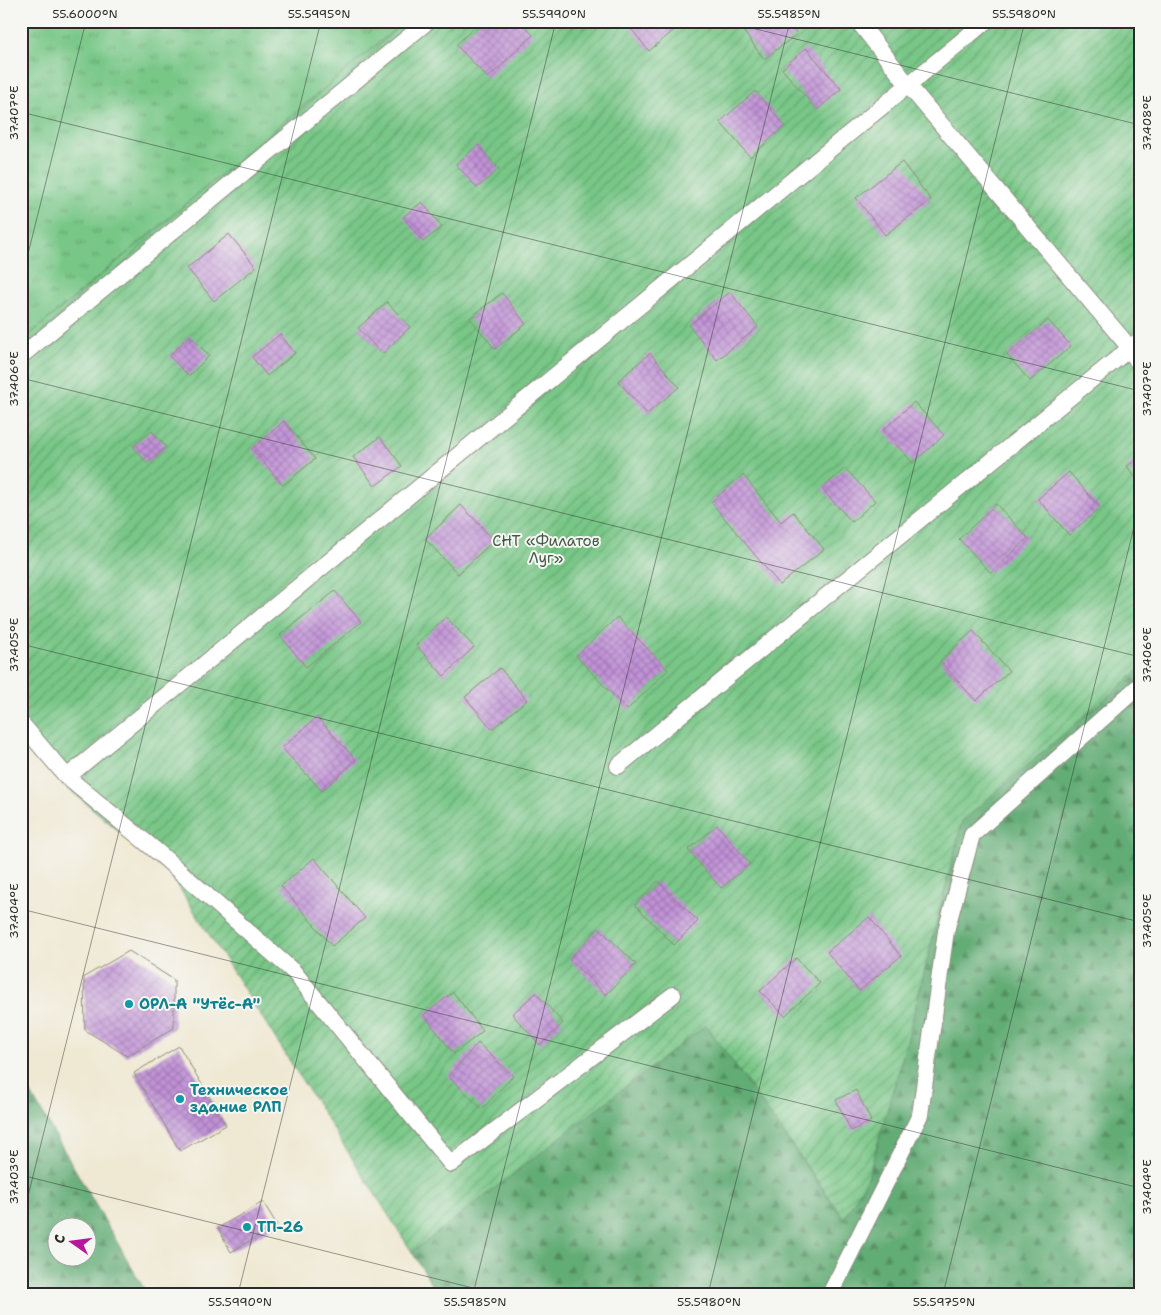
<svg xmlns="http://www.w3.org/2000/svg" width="1161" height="1315" font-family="'Shantell Sans',sans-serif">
<defs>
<pattern id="grass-tufts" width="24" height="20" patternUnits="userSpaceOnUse" patternTransform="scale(1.25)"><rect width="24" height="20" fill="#78c787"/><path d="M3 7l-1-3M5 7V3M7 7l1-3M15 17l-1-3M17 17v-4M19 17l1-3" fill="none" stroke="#63a26f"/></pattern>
<pattern id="forest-firs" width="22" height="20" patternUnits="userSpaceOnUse" patternTransform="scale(1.25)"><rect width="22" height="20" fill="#62ac74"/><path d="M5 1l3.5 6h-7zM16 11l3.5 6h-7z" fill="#518c5f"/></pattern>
<pattern id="garden-furrows" width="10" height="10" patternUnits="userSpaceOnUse" patternTransform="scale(1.25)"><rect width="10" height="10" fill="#78c787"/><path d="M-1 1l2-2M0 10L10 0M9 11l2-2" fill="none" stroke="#63a26f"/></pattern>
<pattern id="building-cross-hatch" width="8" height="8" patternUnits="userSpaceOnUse" patternTransform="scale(1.25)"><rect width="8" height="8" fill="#c192d7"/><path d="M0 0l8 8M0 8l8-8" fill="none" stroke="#9d77af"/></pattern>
</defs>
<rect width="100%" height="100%" fill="#f6f6f2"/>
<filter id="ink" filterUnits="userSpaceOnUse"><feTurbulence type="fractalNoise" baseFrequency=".02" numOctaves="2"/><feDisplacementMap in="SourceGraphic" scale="10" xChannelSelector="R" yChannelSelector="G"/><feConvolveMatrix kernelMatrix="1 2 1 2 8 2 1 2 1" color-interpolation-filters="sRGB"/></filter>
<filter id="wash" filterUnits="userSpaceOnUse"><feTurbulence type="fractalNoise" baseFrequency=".0096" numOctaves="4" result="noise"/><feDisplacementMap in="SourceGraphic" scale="20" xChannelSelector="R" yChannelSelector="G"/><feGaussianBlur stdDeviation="1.12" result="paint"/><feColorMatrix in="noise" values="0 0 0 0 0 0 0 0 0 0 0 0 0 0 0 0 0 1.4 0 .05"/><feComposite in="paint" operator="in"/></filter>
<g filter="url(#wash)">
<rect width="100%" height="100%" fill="#efe8d2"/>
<path fill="url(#grass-tufts)" stroke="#527959" d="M21,21H405L21,342Z"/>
<path fill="url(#forest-firs)" stroke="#466c50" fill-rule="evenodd" d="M1140,669V1294H438L412,1252L706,1024L843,1218L868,1177L907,1041L962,821Z
M21,1076L147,1294H21ZM58,1228H88V1258H58Z"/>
<path fill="url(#garden-furrows)" stroke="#527959" d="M405,21H1140V669L962,821L907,1041L868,1177L844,1218L706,1025L412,1252L171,875L55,777L21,738V342Z"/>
<g id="blocks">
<path fill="url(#building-cross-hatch)" d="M481,21H520L533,35L488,78L456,45Z
M625,21H685L649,51Z
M758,21H787L797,34L764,59L744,32Z
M806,48L841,89L817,110L782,69Z
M755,91L785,126L750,157L720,122Z
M478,145L499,169L477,188L456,164Z
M902,162L931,200L885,235L856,198Z
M422,202L442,227L423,242L403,217Z
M229,234L256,267L214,301L187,268Z
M730,292L758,327L717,360L689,325Z
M502,293L526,324L495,349L470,318Z
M387,302L410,327L382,354L358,328Z
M1048,320L1071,346L1030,381L1007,355Z
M280,334L295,353L267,376L252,357Z
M190,335L209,356L189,376L169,356Z
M650,353L679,387L647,414L618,381Z
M914,402L944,435L913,463L883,430Z
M284,421L315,459L283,485L252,449Z
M152,431L166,447L147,463L133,446Z
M380,437L402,466L375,486L353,457Z
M1140,457V484L1127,466Z
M845,468L875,501L852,522L822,489Z
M1069,472L1100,508L1069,535L1038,499Z
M743,475L781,522L793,512L824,549L780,585L711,502Z
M996,504L1028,538L991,573L959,539Z
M461,505L494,540L458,574L425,539Z
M335,591L361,622L306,667L280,635Z
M446,617L474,647L444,676L416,645Z
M617,617L668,670L627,710L576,656Z
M973,631L1009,671L976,701L940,661Z
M500,668L527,700L492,729L465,697Z
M317,717L356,760L322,791L282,748Z
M717,825L750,864L721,888L688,850Z
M314,858L365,918L332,946L281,886Z
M658,881L698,921L674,945L635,905Z
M869,917L901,956L859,991L827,952Z
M599,928L636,964L606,995L569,959Z
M129,951L174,980V1028L127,1056L85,1030L84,977Z
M796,958L820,983L785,1016L760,991Z
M453,992L483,1031L454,1054L424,1015Z
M536,993L563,1023L540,1045L512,1014Z
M478,1043L513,1076L482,1109L448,1076Z
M179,1046L226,1125L180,1151L134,1073Z
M856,1090L871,1121L851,1131L836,1100Z
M263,1202L277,1225L231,1252L218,1228Z"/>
</g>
</g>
<g filter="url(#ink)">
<use href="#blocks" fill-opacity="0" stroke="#8d8a7e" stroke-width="1"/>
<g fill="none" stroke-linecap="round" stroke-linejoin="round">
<defs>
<path id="service" d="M858,21L908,85L1130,348L1140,366
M21,356L428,21
M21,723L67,777L160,854L294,972L451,1164L673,995
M618,766L1140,340
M67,777L986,21
M830,1294L920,1115L946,931L972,835L1140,685"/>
</defs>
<use href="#service" stroke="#8d8a7e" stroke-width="18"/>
<use href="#service" stroke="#fff" stroke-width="16"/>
</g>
</g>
<path fill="none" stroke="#2b2b2b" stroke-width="1" stroke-opacity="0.45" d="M724,21L1140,125M21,112L1140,391M21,282L86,21M21,378L1140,657M21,644L1140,922M21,909L1140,1188M21,1175L497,1294M21,1224L321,21M238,1294L556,21M473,1294L790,21M708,1294L1025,21M943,1294L1140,503"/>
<g fill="#0f9aa8" stroke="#f6f6f2" stroke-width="2">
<circle cx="129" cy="1004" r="5"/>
<circle cx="180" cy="1099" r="5"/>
<circle cx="247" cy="1227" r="5"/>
</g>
<g text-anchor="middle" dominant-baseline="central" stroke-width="4" stroke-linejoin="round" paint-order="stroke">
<g font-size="15" fill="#425a47" stroke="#f6f6f2">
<text x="546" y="541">СНТ «Филатов<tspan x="546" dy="17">Луг»</tspan></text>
</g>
<g font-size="15" font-weight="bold" fill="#0d838f" stroke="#f6f6f2" text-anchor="start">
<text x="139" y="1004">ОРЛ-А "Утёс-А"</text>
<text x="190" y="1090">Техническое<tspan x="190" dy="17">здание РЛП</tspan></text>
<text x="257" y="1227">ТП-26</text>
</g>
</g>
<rect width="1161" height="1315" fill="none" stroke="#f6f6f2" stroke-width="55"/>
<g transform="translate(72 1242) rotate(284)"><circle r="24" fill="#f6f6f2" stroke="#a5a5a2"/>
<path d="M0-4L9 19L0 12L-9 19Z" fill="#b5179e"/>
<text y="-8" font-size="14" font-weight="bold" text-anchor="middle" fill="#2b2b2b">С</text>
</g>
<rect x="28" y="28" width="1106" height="1260" fill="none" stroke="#2b2b2b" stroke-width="2"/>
<g font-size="12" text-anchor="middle" fill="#2b2b2b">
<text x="85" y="18">55.6000°N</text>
<text x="319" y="18">55.5995°N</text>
<text x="554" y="18">55.5990°N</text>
<text x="789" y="18">55.5985°N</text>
<text x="1024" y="18">55.5980°N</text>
<text transform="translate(14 113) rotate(-90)" y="4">37.407°E</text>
<text transform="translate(1147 123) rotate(-90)" y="4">37.408°E</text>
<text transform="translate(14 379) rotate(-90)" y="4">37.406°E</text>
<text transform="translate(1147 389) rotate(-90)" y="4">37.407°E</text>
<text transform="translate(14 645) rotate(-90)" y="4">37.405°E</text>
<text transform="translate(1147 655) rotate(-90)" y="4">37.406°E</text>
<text transform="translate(14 911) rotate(-90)" y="4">37.404°E</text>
<text transform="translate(1147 921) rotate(-90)" y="4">37.405°E</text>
<text transform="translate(14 1177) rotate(-90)" y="4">37.403°E</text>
<text transform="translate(1147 1187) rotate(-90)" y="4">37.404°E</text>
<text x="240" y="1306">55.5990°N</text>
<text x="475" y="1306">55.5985°N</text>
<text x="709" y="1306">55.5980°N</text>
<text x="944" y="1306">55.5975°N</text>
</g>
</svg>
